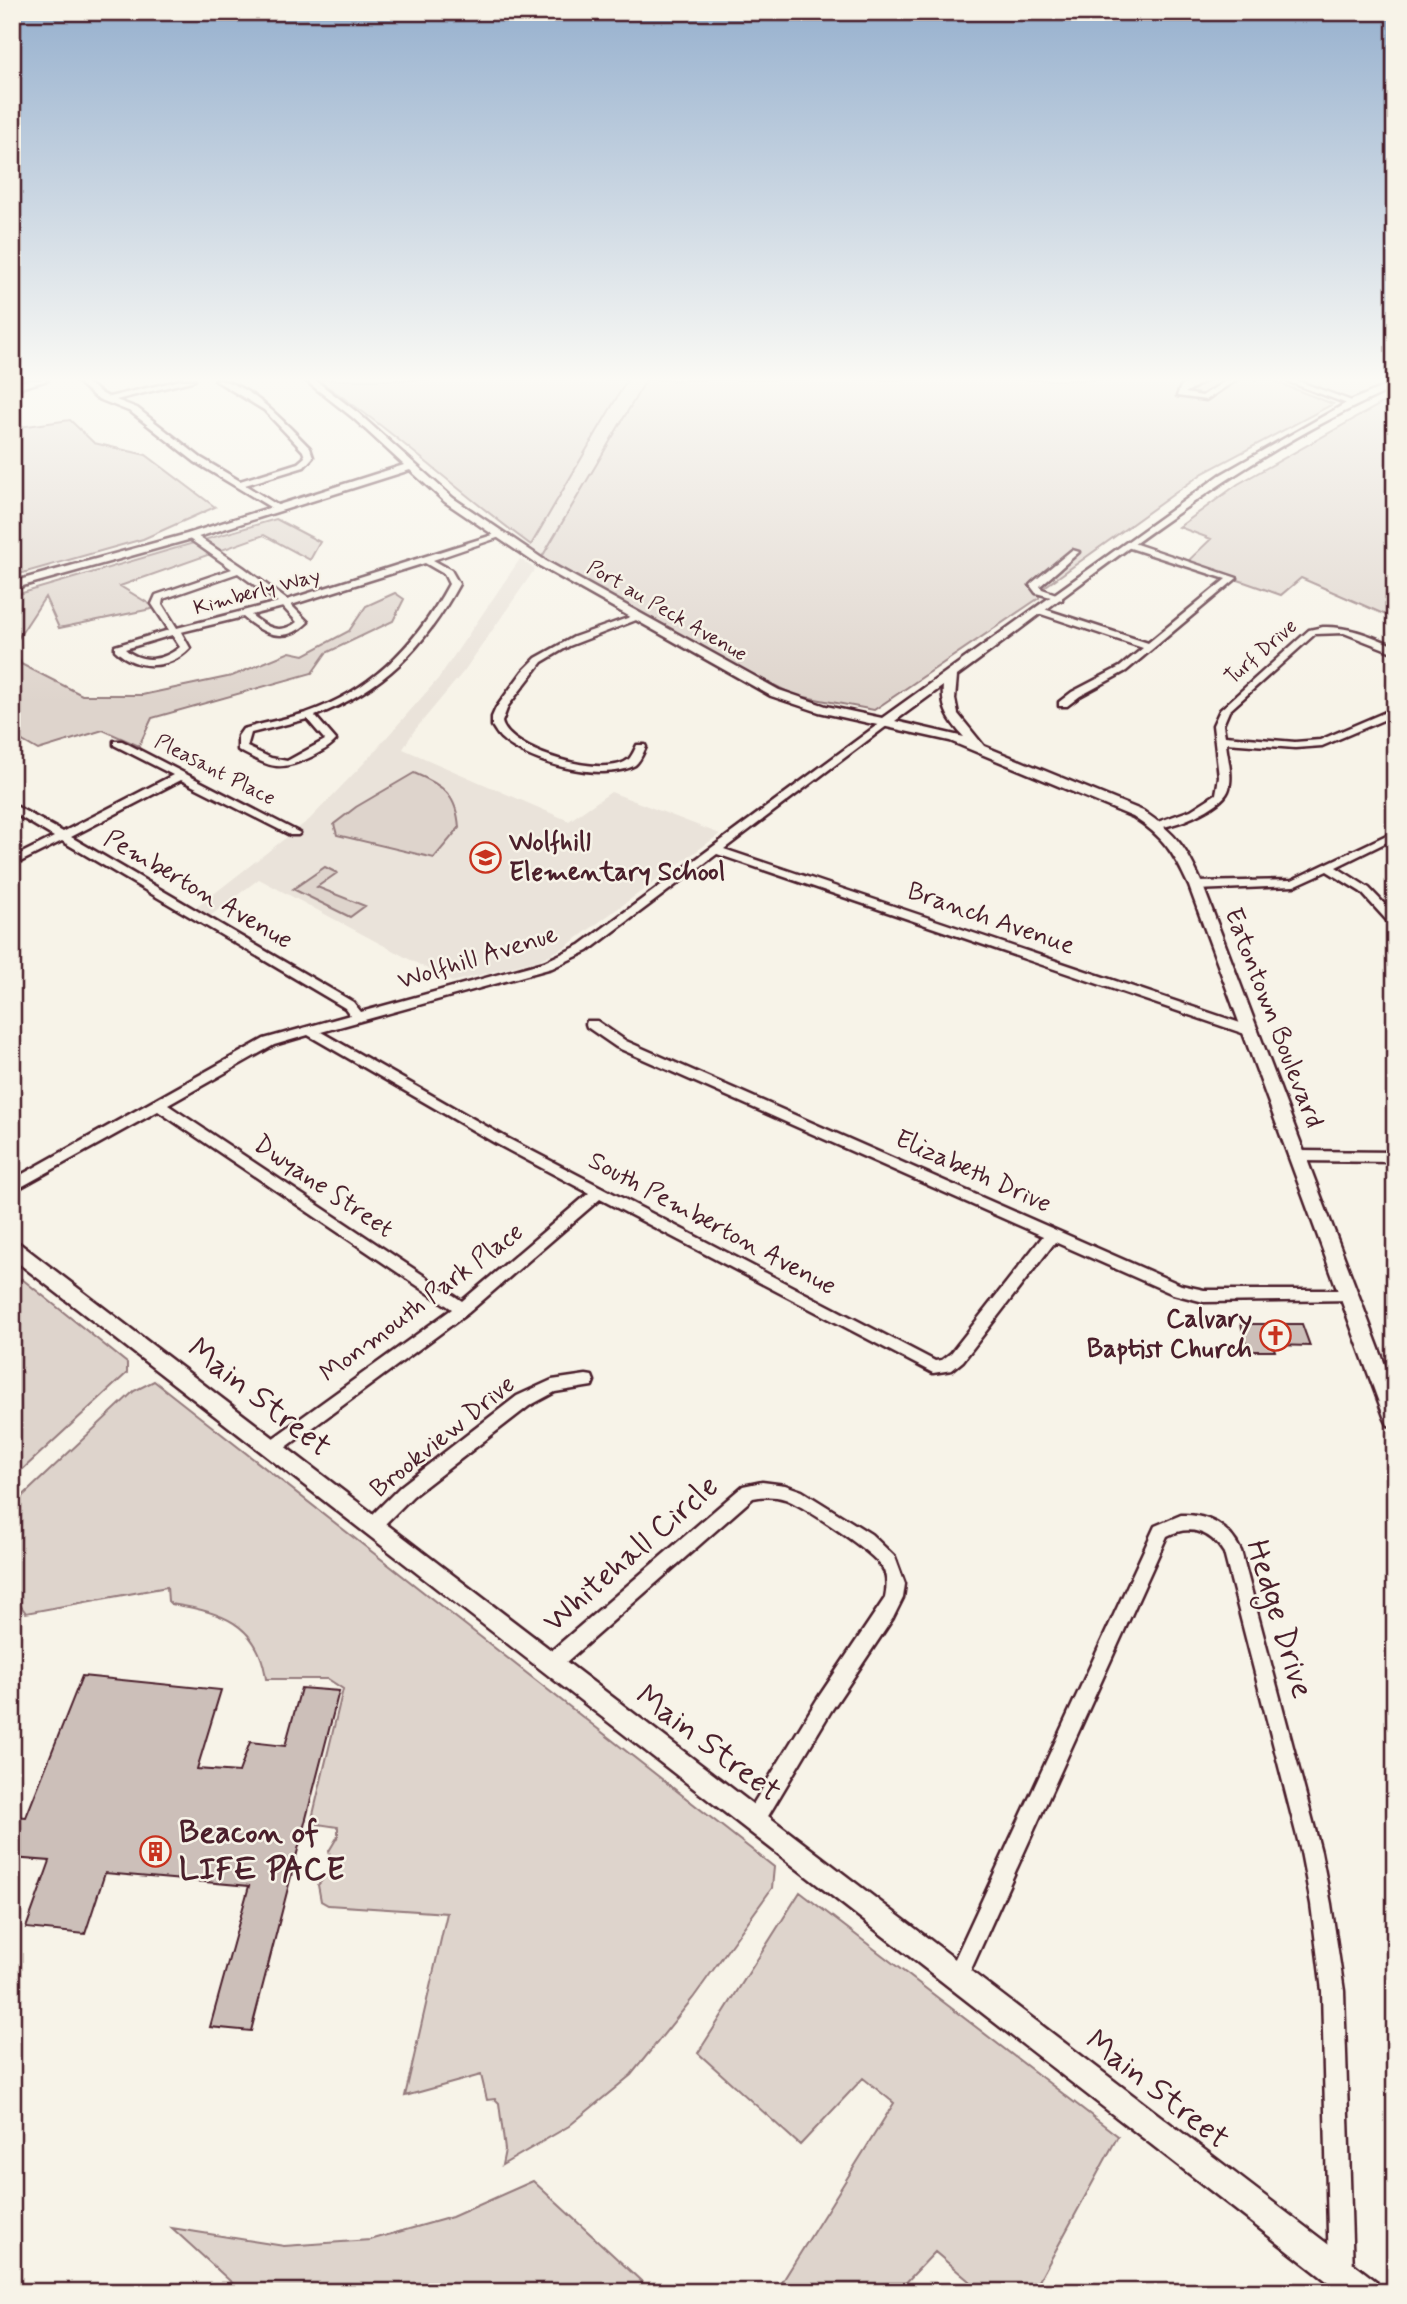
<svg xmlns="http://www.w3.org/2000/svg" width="1407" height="2304" font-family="Mynerve,sans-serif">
<rect width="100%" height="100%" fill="#f7f3e8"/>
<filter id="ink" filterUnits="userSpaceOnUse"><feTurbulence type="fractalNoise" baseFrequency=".0143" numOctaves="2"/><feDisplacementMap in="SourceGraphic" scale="14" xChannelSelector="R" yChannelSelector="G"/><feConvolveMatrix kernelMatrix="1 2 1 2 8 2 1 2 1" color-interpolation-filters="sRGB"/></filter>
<g filter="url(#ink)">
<path fill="#eae3da" d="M627,380H646L542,557L537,555L528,549Z
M1302,380H1388L1351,397Z
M520,559L535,569L464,671L414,731L403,749L569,821L611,792L720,834L565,947L539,960L452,982L259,879L210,916L197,907L310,819L365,762L438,679Z"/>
<path fill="#ded4cc" stroke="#947a7c" stroke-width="2" d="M318,380H627L531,545C458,492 393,430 318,380Z
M646,380H1271L1333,404L1203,473L1039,591V598L874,710L794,695L679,638L542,557Z
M1395,396V619L1301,578L1281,595L1187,562L1211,539L1179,527L1238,484Z
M70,420L94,443L146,455L215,507L143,539L12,576V428Z
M276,519L320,542L310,560L264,535L120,586L156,608L59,628L45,597L13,646L21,664L82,695H142L232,676L290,652L304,655L349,631L366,606L395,593L404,599L393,621L326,653L312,673L152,718L139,746L103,730L38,750L12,735V596Z
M414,773C443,785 457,795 459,828L434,858L337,835L334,824L356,807Z
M325,867L337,873L317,887L365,906L350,917L293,889Z
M22,1279L127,1363V1373L23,1469L13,1471L12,1286Z
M154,1381L774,1867L772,1888L693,1998L631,2075L569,2126L502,2165L505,2150L499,2103L495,2099L487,2100L481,2075L405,2096L447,1913L328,1905L321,1901L318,1885L332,1868L329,1851L338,1836V1827L311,1823L343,1689L328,1679H266C259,1623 219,1611 171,1604L168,1601L167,1587L26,1613L12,1594V1506L134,1391Z
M800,1892L1118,2136L1033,2292H982L935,2252L897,2292H776L894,2103L863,2078L800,2145L698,2053Z
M533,2181L653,2292H242L172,2228L284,2246L370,2240L452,2217Z"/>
<path fill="#ccbfb9" stroke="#4a1f2b" stroke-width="2" d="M1241,1324H1302L1310,1346L1273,1345L1275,1351H1248Z
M82,1676L221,1690L197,1769L239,1772L250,1742L285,1746L301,1688L339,1691L251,2031L210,2027L249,1886L105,1873L85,1934L26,1928L50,1861L12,1858L15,1844L12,1843V1822L15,1816L26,1817Z"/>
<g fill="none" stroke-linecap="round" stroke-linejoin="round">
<defs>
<path id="minor" d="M75,380C89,380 97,393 109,397L181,380H195L116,400L137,408L201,458L240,481L298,463L305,457L303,451L264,410L215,380C247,380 289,427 310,448L313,457L304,467L245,485L282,508L275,510L195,462L131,412L96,398Z
M1196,380H1207L1185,393L1202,396L1227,380H1236L1206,400L1177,396L1181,386Z
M1284,380H1295L1357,403L1350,405Z
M188,534H194L243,567L287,600L496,534L503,536L433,560L451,570L459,584C424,648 384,689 315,716L336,740C329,748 322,751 313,756C278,773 271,767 238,750V736L243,729C264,723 285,719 306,713C372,691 417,643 449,584L444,574L425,563L291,605L308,622C286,644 263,635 243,617L181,632L190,648C169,670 137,671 115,650V646L169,630L152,604L156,595L232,569L188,538ZM238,573L278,602L177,628L162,604L163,599ZM283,607L297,622C280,635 267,628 251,615ZM172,635L180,647C163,661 142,664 125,649ZM307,719L325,740L287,761L271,758L247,747L251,733Z
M1130,542L1237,578L1126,671L1080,696L1067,706H1059V702L1072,692L1120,667L1143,648L1038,613V609H1044L1148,643L1226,579L1127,547V543Z
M1072,550L1079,552L1040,586L1042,589L1062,596V600L1036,593L1030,585L1032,583Z
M636,615L644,617L569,646L542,662L508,706L502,722C508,751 606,780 629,759C632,756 635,749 637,745H645L646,747C643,753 640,761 635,765C603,783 528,763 502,739C498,736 495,730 492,726V717L496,708L523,671L536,658L574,637Z
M1323,627C1349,626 1371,636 1395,646V653L1344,633L1315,634L1229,711L1223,725L1225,736L1295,742L1320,740L1395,708V715L1322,746L1295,748L1226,743C1227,757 1234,777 1228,791C1221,808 1169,830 1152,828V824L1191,810L1216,794L1219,777L1213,725L1220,710L1309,630Z
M884,720L889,723L888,725L724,849L1255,1028L1256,1031L1255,1034H1245L717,854L588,951L552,968L321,1032L505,1137L935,1361L942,1360L951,1353L1043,1236L616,1047L587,1027L586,1024L587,1021H597L626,1041L1181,1285L1204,1290H1350L1355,1292L1358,1296L1355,1300L1204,1302L1173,1294L1055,1242L963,1361L952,1370L933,1373L600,1199L468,1313L277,1454L271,1456L265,1454L263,1449L265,1444L452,1309L158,1111L12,1192V1180L264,1039L350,1015L345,1008L62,841L12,866V858L54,837L12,812V804L63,832L173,775L114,745V741H122L300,833L298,835H290L181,780L71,837L353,1002L361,1012L544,962L580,945ZM308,1035L495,1143L589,1193L462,1301L168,1105L274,1045Z
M1395,831V838L1336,867L1369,888L1395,915V926L1391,925L1361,892L1327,871L1294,886L1196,890L1190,886L1196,882L1292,880Z
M1299,1151L1395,1152V1162L1299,1161L1292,1156Z
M586,1375L592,1376L594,1381L592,1386L555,1392L529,1406L413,1496L379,1530L373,1533L367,1530L364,1525L367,1520L401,1486L517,1396L552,1380Z
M762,1482L785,1485L802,1491L871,1534L895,1557L905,1584L903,1598L893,1618L831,1711L761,1828L754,1831L747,1828L744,1821L747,1814L818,1698L885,1598C887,1588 888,1576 882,1567C872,1551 804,1506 785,1499C775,1496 764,1496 753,1498L557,1670L550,1673L543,1670L541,1664L543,1658L743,1486Z
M1181,1515C1208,1514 1229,1526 1241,1551L1321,1852L1331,1904L1344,1991L1353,2272L1349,2280L1341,2284L1333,2280L1329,2272L1322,1991L1311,1904L1301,1852L1224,1553C1211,1531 1189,1524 1167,1536L964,1985L957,1989L950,1985L946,1978L1155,1526Z"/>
<path id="tertiary" d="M305,380H315L358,413L453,498L546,561L779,690L826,706L882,718L1220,475L1350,401L1395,382V388C1237,456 1095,575 957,676L955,699L958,714L984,746L1143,811C1177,834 1187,849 1203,886L1395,1391V1427L1388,1425L1385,1419L1189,886C1174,853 1164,837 1133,817L950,741L819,712L771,696L538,565L445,502L410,470L195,538L12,589V582L187,534L404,465L352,417ZM943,686C941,708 949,721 964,737L895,721Z
M12,1241L19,1243L1376,2281L1380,2292H1341L12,1258Z"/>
<path id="secondary" d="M29,380H48L12,390V384Z"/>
</defs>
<use href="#minor" stroke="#4a1f2b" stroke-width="5"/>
<use href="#tertiary" stroke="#4a1f2b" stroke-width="5"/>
<use href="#secondary" stroke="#4a1f2b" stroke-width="5"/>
<use href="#minor" fill="#f7f3e8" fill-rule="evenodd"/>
<use href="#tertiary" fill="#f7f3e8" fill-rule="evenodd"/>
<use href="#secondary" fill="#f7f3e8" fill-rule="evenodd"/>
</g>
</g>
<linearGradient id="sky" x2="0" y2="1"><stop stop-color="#96b0ce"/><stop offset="0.54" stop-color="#fbfaf5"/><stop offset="1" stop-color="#fbfaf5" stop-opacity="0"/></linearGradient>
<rect width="1407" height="703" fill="url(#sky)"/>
<defs>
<symbol id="school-ring" viewBox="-11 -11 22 22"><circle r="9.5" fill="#f7f3e8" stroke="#c8321e" stroke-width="1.5"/><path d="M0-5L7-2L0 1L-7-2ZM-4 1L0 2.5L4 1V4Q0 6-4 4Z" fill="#c8321e"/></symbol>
<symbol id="church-ring" viewBox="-11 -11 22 22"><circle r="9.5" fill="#f7f3e8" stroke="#c8321e" stroke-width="1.5"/><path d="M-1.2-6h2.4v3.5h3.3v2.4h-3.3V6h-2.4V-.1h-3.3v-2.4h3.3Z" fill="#c8321e"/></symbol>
<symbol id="building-ring" viewBox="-11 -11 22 22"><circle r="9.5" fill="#f7f3e8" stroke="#c8321e" stroke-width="1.5"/><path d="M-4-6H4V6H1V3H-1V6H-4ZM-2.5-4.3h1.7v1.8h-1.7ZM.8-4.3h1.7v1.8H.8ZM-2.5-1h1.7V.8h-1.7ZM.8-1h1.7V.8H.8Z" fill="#c8321e"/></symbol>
</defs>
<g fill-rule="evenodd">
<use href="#school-ring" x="468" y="840" width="35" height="35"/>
<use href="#church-ring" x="1258" y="1318" width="35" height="35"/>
<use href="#building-ring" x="138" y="1834" width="35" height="35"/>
</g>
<g text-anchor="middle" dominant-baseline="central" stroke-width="5" stroke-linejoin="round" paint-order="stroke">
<g font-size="21" fill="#4a1f2b" stroke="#f7f3e8">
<text transform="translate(257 592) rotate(-15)">Kimberly Way</text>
<text transform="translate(667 611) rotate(30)">Port au Peck Avenue</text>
<text transform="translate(1261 652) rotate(-41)">Turf Drive</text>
<text transform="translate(215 770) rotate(27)">Pleasant Place</text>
</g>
<g font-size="26" font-weight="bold" fill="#4a1f2b" stroke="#f7f3e8" text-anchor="start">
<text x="509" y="843">Wolfhill<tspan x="509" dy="30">Elementary School</tspan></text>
<text x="1252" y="1320" text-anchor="end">Calvary<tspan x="1252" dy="30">Baptist Church</tspan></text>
</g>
<g font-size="26" fill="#4a1f2b" stroke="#f7f3e8">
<text transform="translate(198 890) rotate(30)">Pemberton Avenue</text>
<text transform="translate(991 919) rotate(19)">Branch Avenue</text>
<text transform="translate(478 958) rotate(-17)">Wolfhill Avenue</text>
<text transform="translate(1273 1018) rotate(69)">Eatontown Boulevard</text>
<text transform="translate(973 1172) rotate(24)">Elizabeth Drive</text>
<text transform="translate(323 1187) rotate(34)">Dwyane Street</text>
<text transform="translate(712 1224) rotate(28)">South Pemberton Avenue</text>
<text transform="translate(422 1303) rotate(-37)">Monmouth Park Place</text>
<text transform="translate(443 1437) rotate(-39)">Brookview Drive</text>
</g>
<g font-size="32" fill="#4a1f2b" stroke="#f7f3e8">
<text transform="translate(259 1398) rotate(38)">Main Street</text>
<text transform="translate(631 1554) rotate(-41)">Whitehall Circle</text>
<text transform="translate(1279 1619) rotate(73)">Hedge Drive</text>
<text transform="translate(708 1744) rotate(37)">Main Street</text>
<text transform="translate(1157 2090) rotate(38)">Main Street</text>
</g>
<g font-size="32" font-weight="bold" fill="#4a1f2b" stroke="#f7f3e8" text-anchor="start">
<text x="179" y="1833">Beacon of<tspan x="179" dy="37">LIFE PACE</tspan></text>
</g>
</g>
<rect width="1407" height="2304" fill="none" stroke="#f7f3e8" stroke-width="42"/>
<rect x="21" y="21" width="1365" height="2262" fill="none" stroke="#4a1f2b" stroke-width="2.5" filter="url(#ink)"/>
</svg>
